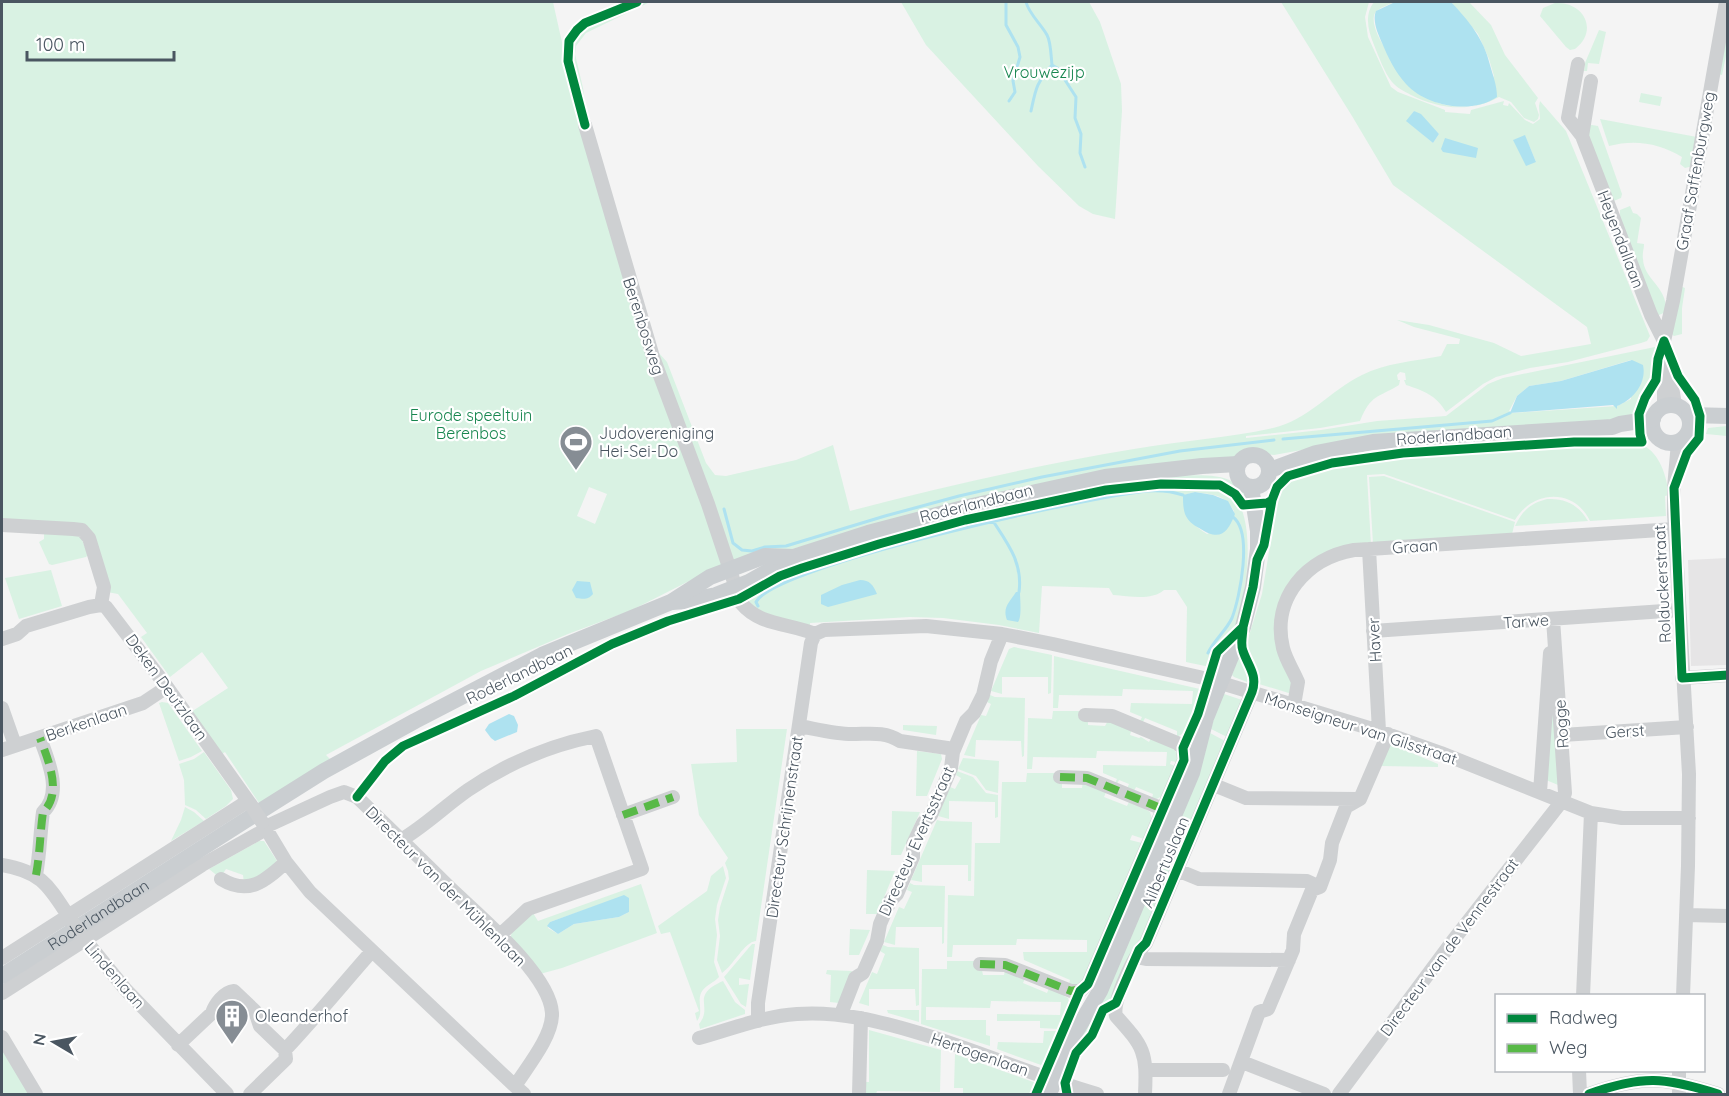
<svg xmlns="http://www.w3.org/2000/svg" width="1729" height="1096" font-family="Quicksand,sans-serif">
<rect width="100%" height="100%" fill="#f4f4f4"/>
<path fill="#e6e5e6" d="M1727,558V665L1691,666L1688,560Z"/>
<path fill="#d9f2e3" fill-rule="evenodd" d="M2,2H553C594,194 663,379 725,565L699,576L632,610L568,634L481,671L326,755L332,761L259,803L225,752L222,754L191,712L228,688L202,652L170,677L141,637L147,633L118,594L107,592L92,538L2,522ZM589,487L607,494L595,524L577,516Z
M641,2H650L586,33L576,46L575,54L583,88L589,128C581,102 556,45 585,27C602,16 623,11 641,2Z
M901,2H1089L1100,22L1121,84L1122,111L1115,219L1093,214L1079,206L1038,166L926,45Z
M1281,2H1369L1365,17L1368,37L1391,87L1398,92L1445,110V112L1470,114L1471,110L1504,101L1503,105L1508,106L1509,103L1525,120L1533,124L1540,119L1539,106L1540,101L1566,131L1650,336L1647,341L1641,343L1568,362L1530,368L1496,377L1483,384L1446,412C1436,395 1424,391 1406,385L1404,380H1406L1405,373L1400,372L1397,375L1398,380H1400L1399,385C1378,398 1371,394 1360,421L1320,428L1246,436V438L1321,430L1377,421L1446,416L1488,384L1503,378L1655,347V379L1640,402L1637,418L1357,440L1274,455C1254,453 1254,440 1233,459L851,533L733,565L675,413L658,352L667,362L706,463L715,475L726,476L796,460L833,445L850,511C944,486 1038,465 1134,449C1180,441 1228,438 1273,428C1308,420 1331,390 1362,375C1385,363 1415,361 1441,356L1447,344H1459L1460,339L1414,327L1397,320L1429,325L1494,343L1521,356L1591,344L1587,327L1393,185L1352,116ZM1414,111L1439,134L1433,143L1407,121ZM1525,136L1536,162L1514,140ZM1631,360V399L1617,406L1512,413L1509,411L1517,396L1529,386L1561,381Z
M1374,2H1395C1390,4 1378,8 1375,13C1365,33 1413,86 1428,97C1442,108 1460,107 1477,106L1494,76L1489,59L1478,34L1451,2H1469L1491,25L1505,55L1538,98L1535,103L1539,115L1538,119L1534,122L1524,118L1511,102L1499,97C1470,113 1439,109 1411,95C1404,91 1397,88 1392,82C1384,72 1379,57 1374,45C1368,30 1364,15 1374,2Z
M1555,3C1584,1 1599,31 1575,49L1570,50L1566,47L1540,16L1543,8Z
M1727,18V51L1722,75L1718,74L1680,286L1685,288L1682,308V334L1674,336L1670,333Z
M1599,30L1606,32L1599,64L1588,63L1587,71H1584L1585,63Z
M1641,93L1662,97L1660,106L1639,102Z
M1600,119L1697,137L1693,166L1685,168L1680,164L1682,157C1660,143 1634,139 1609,146Z
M1586,124L1598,126L1622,194L1621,198L1611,202L1584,132Z
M1630,206L1633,213L1637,214L1641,218L1637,243L1644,244C1644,249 1642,254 1643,259C1644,280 1668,287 1666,312L1659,315L1652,312L1616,218L1620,216V210Z
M1727,426V436L1706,434L1708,428Z
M1617,443C1625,443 1634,442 1642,445C1660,452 1667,478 1669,495L1665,496L1666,516L1590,521C1574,488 1533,490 1515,520L1384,474L1367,475L1371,545L1338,549L1281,606L1294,680L1292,694L1259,684C1258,666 1248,658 1246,645L1262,594L1278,498L1282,489L1290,481V478L1321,468L1381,457Z
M1181,475C1208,476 1238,471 1248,502L1229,487L1214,482H1147L1093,490L950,522L856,548L791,569L742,595L752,583L819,554L1076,487Z
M1384,476L1515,522L1512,534L1373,544L1369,477Z
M1162,486C1182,486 1212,481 1230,493C1259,513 1247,605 1232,633C1230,638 1226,640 1223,643C1215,650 1213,658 1210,667L1186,662L1187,607L1176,590H1164C1151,601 1130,596 1113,595L1109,588L1042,586L1039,633L999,625L943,618L910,617L810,623V626L757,614L745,601L747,597L792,573L904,539L1058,501L1133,488ZM1195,492C1214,495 1224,494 1234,511L1231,523L1207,534C1191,524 1183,514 1184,495Z
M1547,499C1565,498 1578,504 1588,521L1515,526C1522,511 1531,503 1547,499Z
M44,533L76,535L81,537L88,555L86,557L52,565L49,564L39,542L44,539Z
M51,570L62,606L19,619L5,578Z
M1014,647L1052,655L1051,693L1048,694V677H1002V694L991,691L1009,649Z
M1241,650L1249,666L1253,679H1248L1247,682L1234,677L1232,675Z
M1054,656L1200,689L1185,732L1177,737V731L1145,718L1142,724L1139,723L1142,717L1130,712L1131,703L1192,704L1193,691L1123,689L1122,696L1059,695L1058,708H1053Z
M1555,656L1563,787L1546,780Z
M1221,693L1242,700L1227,737L1211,729Z
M990,695L995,697L1025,698L1024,756L1022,757L1021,741L976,740L975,757L964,755L981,715L986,716L991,704L987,702Z
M162,702L168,703L202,751L191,757L179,761L159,703Z
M1053,711H1084L1088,719V725L1105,726L1109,719L1132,728L1130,735L1139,738L1141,737L1149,742L1152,736L1171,744L1179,757L1176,762L1171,761L1170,764L1175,766L1162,796L1155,800L1152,798L1153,794L1136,787L1133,793L1126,791L1129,784L1119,780L1116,786L1114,785L1117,779L1103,773V765L1166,766L1167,752L1097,751L1096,758L1033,757L1032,769H1027L1028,718L1052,719Z
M903,725L937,726L936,735L903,730Z
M736,729H787L756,941C744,942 734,965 722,973L717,960L720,936L718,920L720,907L729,879L728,871L725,863L728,858L699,815L691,764L737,762Z
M1210,733L1225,741L1178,853L1166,848Z
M1388,743L1438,764V767L1380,766Z
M917,751L941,754L942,759L927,796H916Z
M204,752L231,790L233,799L226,806L206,819L196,810L185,805L184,780L179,764L194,759Z
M963,758L999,761L998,793L986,790L976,776L958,769Z
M957,771L973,777L986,793L998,795V817L995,818V802L949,801V819L938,816L950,787L955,789L961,778L956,775Z
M1027,773H1058L1062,781V788H1082L1083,781L1107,790L1104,797L1127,806L1130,800L1146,807L1145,809L1150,812L1152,819L1144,839L1132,835L1130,840L1142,843L1082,982L1075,986L1069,984L1070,980L1024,960L1023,952H1087V940L1017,939L1016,945H953L952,957H947L948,895L974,896L975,843H1000L1002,782H1026Z
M185,807L194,812L204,821L171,841L181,820Z
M892,811L920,812L901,855H891Z
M937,820L941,821L972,822L971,881H968V865H922V882L911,880Z
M259,841H264L279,864L268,874L244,883L243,875L226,869L220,878L209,869Z
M1164,852L1176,857L1113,1002L1101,1011L1091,1033L1075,1051Z
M723,866L726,878L717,905L715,919L717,935L714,962L719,977C714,983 705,985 701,993C697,1003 704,1012 697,1021L695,1013L699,1011L670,932L661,934L658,926L707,891L711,876Z
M867,870L895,871L877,914H866Z
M910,883L914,885L945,886L944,943L942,944V927H896L895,945L884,942L899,907L904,909L912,892L907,890Z
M641,884L657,933L562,968L540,974L510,940L512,931L533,913L538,921ZM624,896L629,912L619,917L574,924L558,934L548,928L550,922Z
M850,929L870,930L859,955H849Z
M752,944H755L750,980L739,978V985L749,984L746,1007L741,1004L724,977Z
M883,945L888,947L919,948V1005L916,1006L915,989H869V1006L859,1003L872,972L877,974L885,954L880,951Z
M947,961H980L983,975H1004L1005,971L1026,976L1023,983L1047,993L1050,986L1066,993L1064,996L1068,998L1070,1005L1059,1029L1040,1028V1021H997V1014L1060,1015L1061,1002L991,1001L990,1008L926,1007V1020H986V1035L990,1036V1046L921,1024L922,969H947Z
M827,970L852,971L839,1003L830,1002L831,975L826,974Z
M723,981L735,1002L745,1010V1014L700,1029L699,1024C714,1006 689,996 723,981Z
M887,1010H919V1022L888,1013Z
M869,1030L941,1050L940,1092L877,1091L876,1094H866L865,1082H869Z
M1044,1031H1058L1045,1063L1041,1065L997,1049L998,1042L1043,1043Z
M2,1041L33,1094H2Z
M955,1054L1036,1083L1031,1094H963V1088H954Z"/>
<path fill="#aee2f0" d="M1395,2H1451C1469,21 1484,39 1490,65C1493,76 1497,85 1497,97C1471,115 1426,106 1406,84C1395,72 1388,57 1382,43C1378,34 1372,21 1376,11Z
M1414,111L1421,114L1439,134L1433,143L1406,121Z
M1525,135L1536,162L1526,166L1513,140Z
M1445,138L1478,148L1476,158L1443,152L1441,149Z
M1632,360L1643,365C1647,383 1633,400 1617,406V409L1613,405L1510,413L1517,396L1529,386L1561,381Z
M1195,492L1213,495L1228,501L1235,514C1227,535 1219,541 1199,528C1193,525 1188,521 1185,514C1183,508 1183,501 1183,495Z
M860,580C870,580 873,585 877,594L828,607L821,604V595L842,585Z
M577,581L590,582L593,594C588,600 584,599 576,598L572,590Z
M1016,592H1020C1020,600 1022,617 1018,622L1007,620C1002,607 1010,602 1016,592Z
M509,714L514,716L518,725L517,732L495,741L491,738L485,730L489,724Z
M624,895L629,898V912L619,917L574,924L558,934L547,926L550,922Z"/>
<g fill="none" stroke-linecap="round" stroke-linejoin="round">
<path stroke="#aee2f0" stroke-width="3" d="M1006,2V25L1018,47L1020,57L1013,81L1015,92L1009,101
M1026,2C1029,14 1041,24 1047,35C1051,42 1051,57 1052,65L1059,69L1065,76V80L1076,97L1075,118L1081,134L1080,153L1085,167
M1031,111C1036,88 1036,84 1052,65
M1283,439L1492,421L1510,413
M724,509L733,543L742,550L752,551L765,547L786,546L885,516L959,496L1042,477L1180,451L1274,440
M993,521C1008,544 1023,563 1019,592
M758,606L756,602C775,565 1094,496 1147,491C1160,490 1171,491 1183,495
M1208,653C1214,640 1226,631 1232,618C1240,597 1253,532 1233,517"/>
<path stroke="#ced0d2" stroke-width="14" d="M1578,64L1568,118L1582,136L1651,315L1664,341
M585,125L653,357L708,504L741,603C760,626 789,623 815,634
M1582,136L1591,81
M1671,381L1675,405
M1664,405V341L1673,301L1726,2
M1678,442L1674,488V514L1689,774L1688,866L1683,996
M2,525L73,529L82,530L89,538L104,587L101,605
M1369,549L1379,731
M1373,631L1679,610
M815,634L824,630L926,626L1002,634L1053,644L1208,679L1379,731L1441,753L1591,813L1622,818H1689
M2,639L17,634L26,626L89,607L101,605L106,607L167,687L251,805
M1682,678L1728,675
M1294,705L1298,682C1293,670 1286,660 1283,648C1271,598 1307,558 1354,550L1675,529
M2,708L15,745
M799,726C816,729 835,734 852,734C870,734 884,731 900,741L954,749
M1562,735L1687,727
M2,750L143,703L167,687
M1060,777L1087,778L1163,809
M1214,785L1246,798L1358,799
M1540,792L1550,653
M623,815L673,797
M262,822L286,862L310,892L515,1086
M401,840C425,826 445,806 468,790C506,764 551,745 596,736L642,869L528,909L500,935
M2,865C45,872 50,889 73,923
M1177,870L1199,879L1307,881L1320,887
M36,875C40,854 40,833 43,812C63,793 48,760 40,738
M221,879C249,896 265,881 286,862
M1686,915L1728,916
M81,935L126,990L227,1094
M1136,957L1146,959L1289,960
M2,958L248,801
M980,964L1005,965L1071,991H1080L1088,984L1184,760L1183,748L1177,743L1112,716L1085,715
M2,993L202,865L261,832L265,827L330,797L344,792L357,797C388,827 419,857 449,887C477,914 550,974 552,1013C553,1036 527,1067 515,1086L524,1094
M1583,996L1591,813
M841,1014L855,978L863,973L877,941L880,924L890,901L897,894L913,857V844L923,823L931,815L951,768L953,752L966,721L974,713L983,695L991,661L1002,634
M758,1021V1003L811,643L815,634
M2,1037L36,1094
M699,1038C731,1029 764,1016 797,1014C839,1011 879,1021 919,1033C979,1051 1037,1077 1097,1094
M178,1045L212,1013C215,1004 224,992 234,991L255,1011L260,1026L285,1050
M1242,1062L1324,1094
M1146,1070H1223
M1579,1070L1580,1094
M250,1094L286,1059L285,1050C315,1018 343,984 372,951
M859,1094L861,1018
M1145,1094C1147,1052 1144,1047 1116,1016C1112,1001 1135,954 1146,943L1252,692
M1229,1094L1259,1012L1268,1009L1293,950L1294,934L1312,890L1320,887L1330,860L1332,843L1346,807L1360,799L1388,734
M1339,1094L1455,938L1562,801L1565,793L1553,619
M1589,1094C1642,1075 1665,1077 1718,1094
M1679,1094V1070"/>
<g stroke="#caced1" stroke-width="16">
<circle cx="1671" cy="424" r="19"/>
<path d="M1689,415L1728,416"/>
<circle cx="1253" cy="471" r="16"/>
<path d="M1270,470L1316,453L1373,442L1612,427L1620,424L1653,419"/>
<path d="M672,602L687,601L716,595L749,582L793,557L868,533L963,508L1105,477L1202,466L1238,464"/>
<path id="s1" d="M2,976L246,820L324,771L415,721L542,655L671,602L710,577L765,556L793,557"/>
<path d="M1049,1094L1072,1038L1100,991L1192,773L1206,718L1243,627L1253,587L1258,549V531L1251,487"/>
</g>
<path stroke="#ced0d2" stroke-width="14" d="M251,805L262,822
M73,923L80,933"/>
<path stroke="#58b947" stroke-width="8" stroke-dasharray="15 8" stroke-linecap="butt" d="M1060,777L1087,778L1163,809
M623,815L673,797
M36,875C40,854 40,833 43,812C63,793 48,760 40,738
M980,964L1005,965L1071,991L1082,989"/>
<defs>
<path id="cycleway" d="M585,125L568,61L569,41L577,30L585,23L637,2
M1664,341L1678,376L1695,400L1700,416L1699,438L1687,453L1674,488L1682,678L1728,675
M1642,442L1640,434L1639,414L1645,398L1656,380L1658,359L1664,341
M1243,627L1253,587L1257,560L1264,545L1272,500L1277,487L1288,476L1332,463L1403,453L1574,442H1642
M357,797L385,761L403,746L514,696L612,644L668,621L739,599L780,576L802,568L879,544L965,520L1106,490L1161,484L1214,485H1220L1235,494L1243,505L1267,503L1272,500
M1036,1094L1080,991L1088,984L1184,760L1183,748L1198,714L1217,652L1243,627C1243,634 1240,644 1243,651C1248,666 1258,675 1252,692L1146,943L1139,950L1116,1003L1103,1010L1092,1035L1076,1053L1065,1083L1067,1094
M1589,1094C1642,1075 1665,1077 1718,1094"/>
</defs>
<use href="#cycleway" stroke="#fff" stroke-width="13"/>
<use href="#cycleway" stroke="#00873e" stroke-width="9"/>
</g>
<defs>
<symbol id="stadium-pin" viewBox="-11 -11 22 30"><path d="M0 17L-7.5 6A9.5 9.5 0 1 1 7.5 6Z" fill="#868d94" stroke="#fff"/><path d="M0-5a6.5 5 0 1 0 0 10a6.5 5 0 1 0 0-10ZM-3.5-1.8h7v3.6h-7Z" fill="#fff"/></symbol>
<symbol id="building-pin" viewBox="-11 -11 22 30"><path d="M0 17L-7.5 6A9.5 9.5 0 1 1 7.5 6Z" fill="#868d94" stroke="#fff"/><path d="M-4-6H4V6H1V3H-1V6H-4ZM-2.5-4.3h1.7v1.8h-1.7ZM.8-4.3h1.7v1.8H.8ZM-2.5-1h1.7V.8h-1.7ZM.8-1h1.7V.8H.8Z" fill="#fff"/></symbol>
</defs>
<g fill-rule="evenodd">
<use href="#stadium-pin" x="557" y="423" width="38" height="52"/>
<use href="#building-pin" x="213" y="997" width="38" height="52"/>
</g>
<g text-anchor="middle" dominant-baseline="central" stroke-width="4.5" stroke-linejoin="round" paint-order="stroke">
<g font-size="16" fill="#17864f" stroke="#fff">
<text x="1044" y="72">Vrouwezijp</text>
<text x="471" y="415">Eurode speeltuin<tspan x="471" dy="18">Berenbos</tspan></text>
</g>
<g font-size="16" fill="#4a5661" stroke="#fff">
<text transform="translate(1695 171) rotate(-80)">Graaf Saffenburgweg</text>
<text transform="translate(1621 239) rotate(69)">Heyendallaan</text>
<text transform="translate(644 326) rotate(72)">Berenbosweg</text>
<text transform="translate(1454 435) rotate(-4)">Roderlandbaan</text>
<text transform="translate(976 503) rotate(-14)">Roderlandbaan</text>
<text transform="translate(1415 546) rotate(-4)">Graan</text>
<text transform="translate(1662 584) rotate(-93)">Rolduckerstraat</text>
<text transform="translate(1526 621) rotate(-4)">Tarwe</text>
<text transform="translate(1374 640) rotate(-93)">Haver</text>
<text transform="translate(519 674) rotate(-26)">Roderlandbaan</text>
<text transform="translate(167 687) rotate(54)">Deken Deutzlaan</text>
<text transform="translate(86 722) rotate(-19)">Berkenlaan</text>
<text transform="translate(1561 724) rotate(-94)">Rogge</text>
<text transform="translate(1361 728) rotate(18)">Monseigneur van Gilsstraat</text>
<text transform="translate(1625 731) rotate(-4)">Gerst</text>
<text transform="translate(784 827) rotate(-82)">Directeur Schrijnenstraat</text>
<text transform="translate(916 841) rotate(-66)">Directeur Evertsstraat</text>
<text transform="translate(1165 862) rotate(-67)">Ailbertuslaan</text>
<text transform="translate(446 886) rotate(45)">Directeur van der Mühlenlaan</text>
<text stroke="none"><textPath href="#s1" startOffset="114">Roderlandbaan</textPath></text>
<text transform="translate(1449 947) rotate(-53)">Directeur van de Vennestraat</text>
<text transform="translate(115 975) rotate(49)">Lindenlaan</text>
<text transform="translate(980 1054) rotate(19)">Hertogenlaan</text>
</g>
<g font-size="16" fill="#4a5661" stroke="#fff" text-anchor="start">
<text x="599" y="433">Judovereniging<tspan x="599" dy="18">Hei-Sei-Do</tspan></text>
<text x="255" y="1016">Oleanderhof</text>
</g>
</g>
<rect width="1729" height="1096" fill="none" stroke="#4a5661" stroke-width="6"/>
<rect x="1495" y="994" width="210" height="78" fill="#ffffff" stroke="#b7bbc0" stroke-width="1.5"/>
<rect x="1507" y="1014" width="30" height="9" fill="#00873e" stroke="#b7bbc0" stroke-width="1.5"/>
<text x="1549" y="1024" font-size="18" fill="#4a5661">Radweg</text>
<rect x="1507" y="1044" width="30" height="9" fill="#58b947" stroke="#b7bbc0" stroke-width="1.5"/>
<text x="1549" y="1054" font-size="18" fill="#4a5661">Weg</text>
<g transform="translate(54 1042) rotate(280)" stroke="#ffffff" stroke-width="4.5" paint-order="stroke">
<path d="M0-4.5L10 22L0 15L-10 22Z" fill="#4a5661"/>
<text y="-9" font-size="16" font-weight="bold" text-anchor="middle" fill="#4a5661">N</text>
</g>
<path d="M27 51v9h147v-9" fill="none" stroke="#4a5661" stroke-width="3"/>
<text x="36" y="51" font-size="18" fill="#4a5661" stroke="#ffffff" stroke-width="4.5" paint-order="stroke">100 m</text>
</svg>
